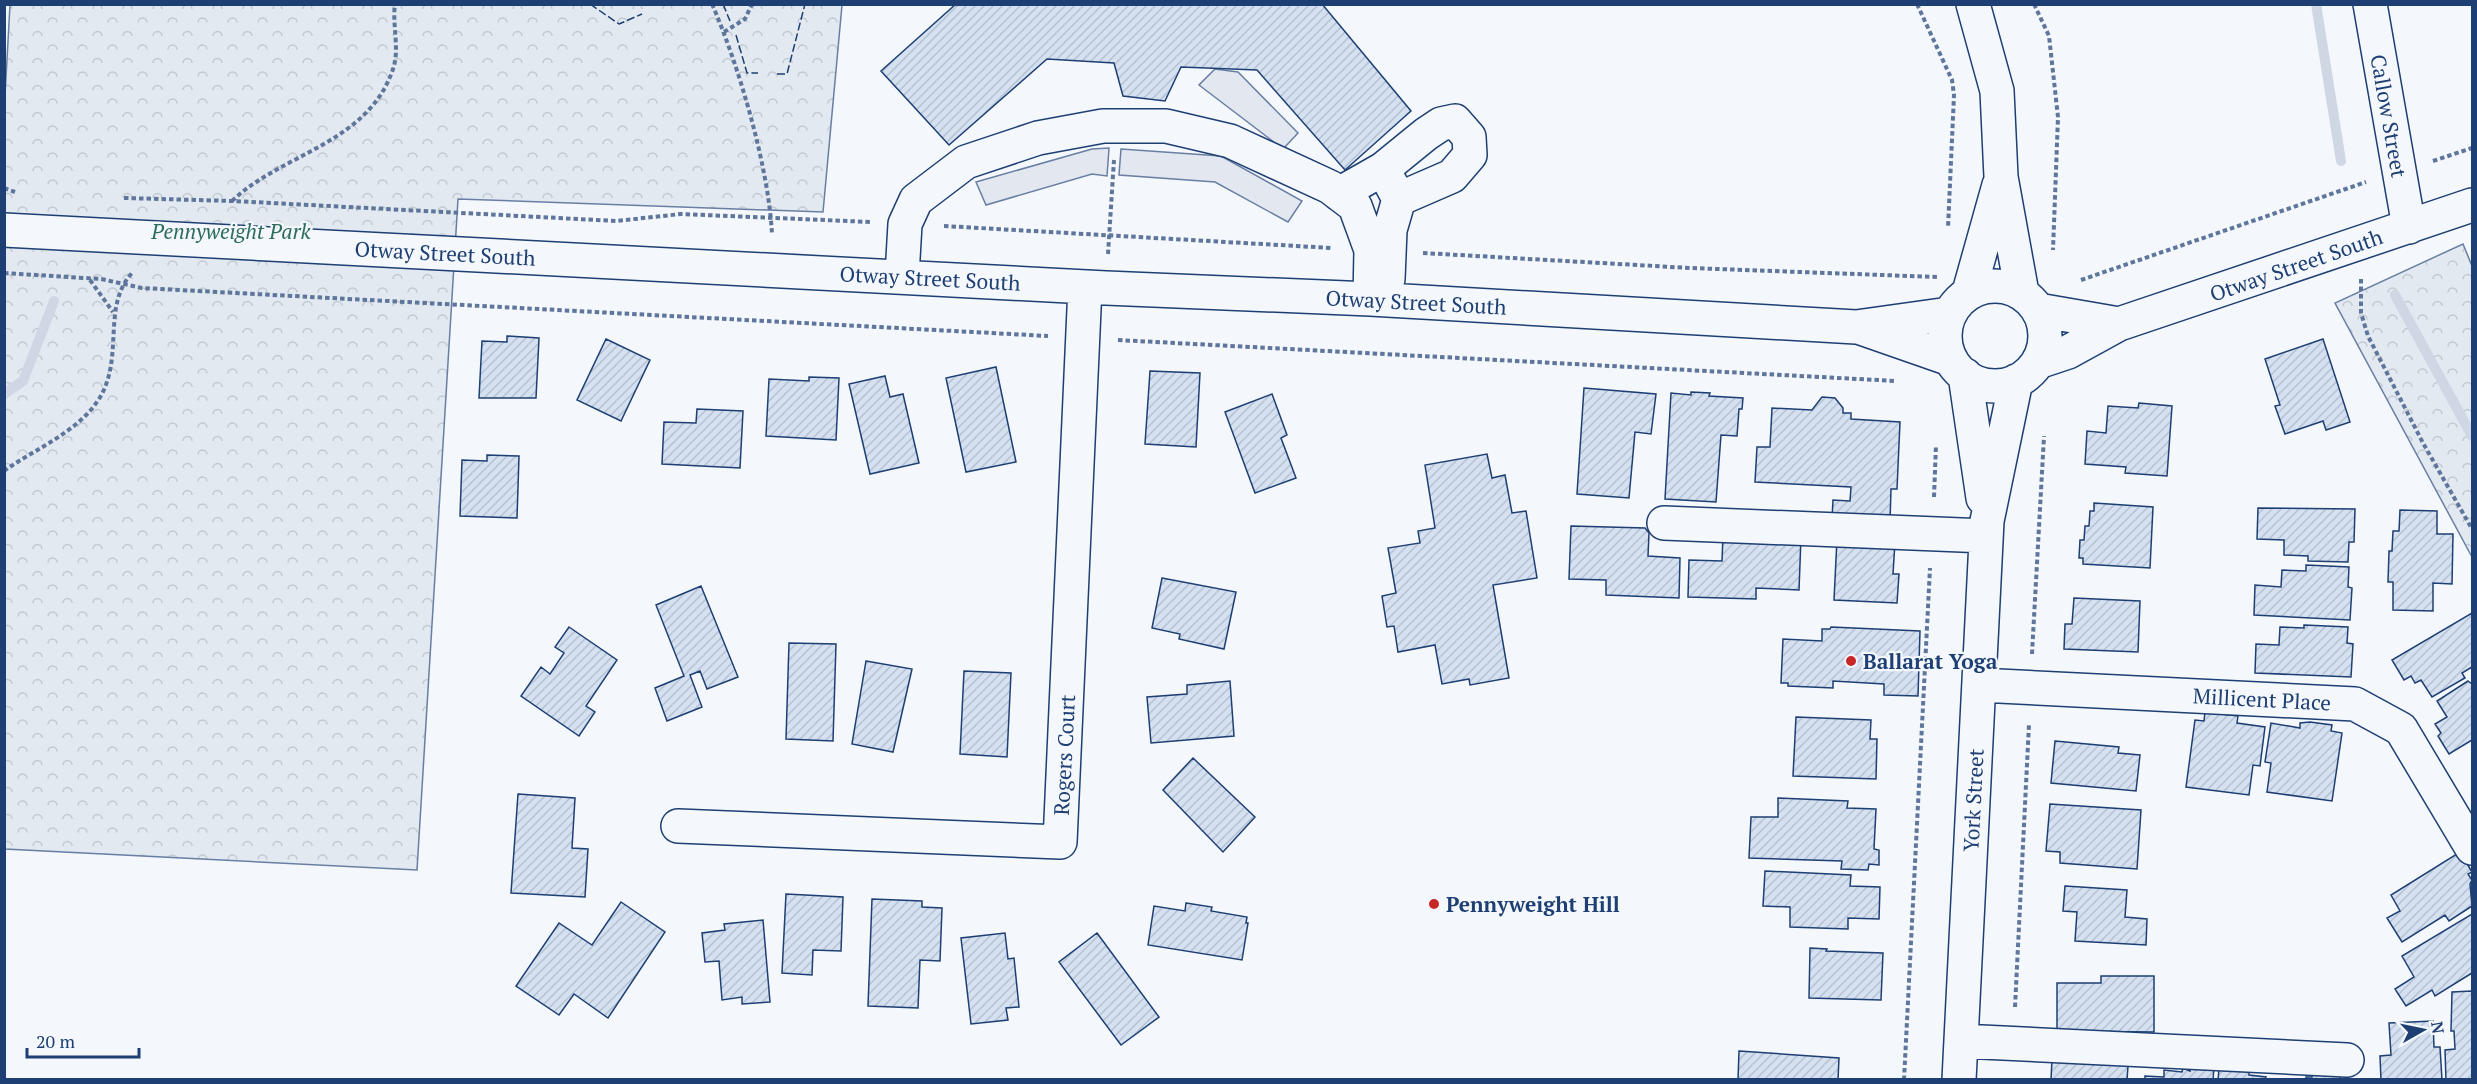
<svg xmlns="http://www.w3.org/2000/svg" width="2477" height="1084" font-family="'PT Serif',serif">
<defs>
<pattern id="park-crowns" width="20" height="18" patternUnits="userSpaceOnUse" patternTransform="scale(1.5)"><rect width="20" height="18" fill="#e3e9f0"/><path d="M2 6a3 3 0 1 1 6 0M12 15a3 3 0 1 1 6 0" fill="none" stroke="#c2c9d1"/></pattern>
<pattern id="building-hatch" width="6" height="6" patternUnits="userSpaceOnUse" patternTransform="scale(1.5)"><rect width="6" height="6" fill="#d5e0f0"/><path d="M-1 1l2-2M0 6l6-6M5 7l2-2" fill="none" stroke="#b6c1d1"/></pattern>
</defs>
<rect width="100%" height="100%" fill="#f4f7fb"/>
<path fill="url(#park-crowns)" stroke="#687fa3" stroke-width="1.5" d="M10,5H842L823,212L458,199L417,870L5,849L4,114Z
M2463,244L2472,266V557L2335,303Z"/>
<path fill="#e3e8f0" stroke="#687fa3" stroke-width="1.5" d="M1215,69L1238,72L1298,133L1283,149L1199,85Z
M1109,148L1107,176L1092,174L986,205L976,182L1092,149Z
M1121,149L1221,156L1302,201L1288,222L1215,182L1119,175Z"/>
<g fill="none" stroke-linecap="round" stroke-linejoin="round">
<path stroke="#cfd7e4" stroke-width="10" d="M2316,4L2341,161
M2395,295L2472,436
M4,394L23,381L54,301"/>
</g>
<path fill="url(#building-hatch)" stroke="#1d3f73" stroke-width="1.5" d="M956,4H1322L1411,111L1345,170L1257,70L1181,67L1165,101L1123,96L1114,63L1047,59L949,145L881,71Z
M507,336L539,338L536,398H479L482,341L507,342Z
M606,339L650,360L621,421L577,400Z
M2323,339L2350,422L2326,430L2323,421L2285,434L2275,406L2280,405L2265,359Z
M996,367L1016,462L966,472L946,378Z
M1150,371L1200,373L1196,447L1145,444Z
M885,376L890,397L903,394L919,463L870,474L849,384Z
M809,377L839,378L836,440L766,436L769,379L809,381Z
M1584,388L1656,394L1651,434L1635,432L1629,498L1577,494Z
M1691,392L1710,393L1709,396L1743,398L1742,409H1739L1737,436L1721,435L1716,502L1665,499L1671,393L1691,395Z
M1272,394L1287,435L1281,438L1296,478L1255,493L1225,412Z
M1822,397L1835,398L1843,408V413H1851V419L1900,422L1897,489H1891L1890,522L1832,519L1833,500L1850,501L1851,487L1755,482L1757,447H1770L1772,408L1812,410Z
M2139,403L2172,406L2167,476L2125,473L2126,467L2085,464L2087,431L2106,433L2108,406L2138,408Z
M697,409L743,411L740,468L662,464L664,422L696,423Z
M1487,454L1492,478L1505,475L1512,513L1526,511L1537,578L1493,585L1509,678L1470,685L1469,679L1442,684L1435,645L1398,652L1394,626L1387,627L1382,596L1396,593L1388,548L1420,543L1418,531L1435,528L1425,465Z
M487,455L519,456L517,518L460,516L462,460L487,461Z
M2094,503L2153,507L2150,568L2083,564V558H2079L2080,540H2084L2085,526H2089L2090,511H2094Z
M2258,508L2355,509L2354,542H2349L2348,562L2308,561V556L2284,555V540L2257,539Z
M2400,510L2437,511V534H2453L2452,584L2433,583V611L2393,610V582H2388L2389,551H2392L2393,531H2399Z
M1571,526L1645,528L1649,533L1648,556L1680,558L1679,598L1606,595V580L1569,579Z
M1723,535L1801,537L1799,590L1756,588V599L1688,597L1689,560L1722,561Z
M1837,539L1895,542L1893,574H1899L1897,603L1834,600Z
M2306,565L2349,567L2348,587L2352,588L2350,620L2254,615L2255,585L2281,587L2282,570L2306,571Z
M1162,578L1236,592L1224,649L1179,639L1180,634L1152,628Z
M701,586L738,677L707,689L700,671L690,675L702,707L667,721L655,688L684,676L656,605Z
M2074,598L2140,601L2138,652L2064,649L2065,624H2072Z
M2472,613V667L2462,673L2465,678L2432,697L2421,680L2415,683L2411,676L2404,680L2392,660Z
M2304,625L2348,627L2347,643L2353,644L2351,677L2255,673L2256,644L2279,645L2280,627L2304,628Z
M569,627L617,660L586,706L595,712L579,736L521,696L541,667L550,674L564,653L555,647Z
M1831,627L1920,631L1918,696L1884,695V684L1833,681V688L1788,686V683H1781L1783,639L1822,641V629H1830Z
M789,643L836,644L833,741L786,739Z
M866,661L912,669L893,752L852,744Z
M964,671L1011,673L1007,757L960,754Z
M1230,681L1234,736L1151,743L1147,697L1187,694V685Z
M2468,681L2472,684V740L2449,754L2438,736L2441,733L2435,724L2447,717L2437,701Z
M2205,712L2238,716L2237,723L2265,727L2260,766L2253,765L2249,795L2186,787L2195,720L2204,721Z
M1796,717L1871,720L1870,739H1877L1876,779L1793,776Z
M2310,722L2332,725L2331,731L2342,733L2332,801L2267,792L2271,763L2265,762L2271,723L2300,728V723Z
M2055,741L2119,747L2118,753L2140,755L2136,791L2051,783Z
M1193,758L1255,817L1223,852L1163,790Z
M518,794L575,798L572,848L588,849L585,897L511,893Z
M1778,798L1848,801L1847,808L1876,809L1874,849L1879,850V865L1869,864L1868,870L1841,869L1842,861L1749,858L1751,817H1778Z
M2050,804L2141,810L2137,869L2060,863V852L2046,851Z
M2460,852L2472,872L2468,874L2472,880L2470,884L2472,906L2449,921L2445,915L2402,942L2387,918L2400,911L2391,895Z
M1765,871L1851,875L1850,886L1880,887L1879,919L1848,918V929L1790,927V907L1763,906Z
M2065,886L2127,890L2125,917L2147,919L2146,945L2075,941L2077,912L2063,911Z
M786,894L843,897L841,951L813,950L812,975L782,973Z
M872,899L922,901V907L942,908L940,961L920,960L918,1008L868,1006Z
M621,902L665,932L608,1018L574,994L559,1015L516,986L559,923L592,945Z
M1186,903L1212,907L1211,911L1247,917L1246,923H1248L1242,960L1148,945L1154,906L1185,911Z
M2472,914V973L2435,996L2432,990L2406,1006L2395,989L2414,977L2402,956Z
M763,920L770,1002L742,1004V997L722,1000L719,961L705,962L702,933L725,930L724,924Z
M1005,933L1008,959L1014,958L1019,1007L1006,1008L1008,1020L971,1024L961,938Z
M1097,933L1159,1017L1121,1045L1059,962Z
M1810,948L1827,949L1826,951L1883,953L1881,1000L1809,998Z
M2101,976H2154V1032L2057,1031V983H2101Z
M2472,991V1080H2446L2445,1050L2455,1049L2454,1031H2451L2452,992Z
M2433,1021L2434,1047H2440L2442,1080H2381L2380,1056L2391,1055L2389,1023Z
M1739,1051L1839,1058L1838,1080H1738Z
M2052,1059L2128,1066L2127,1080H2051Z
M2190,1066L2214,1067L2213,1080H2145V1076L2164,1077V1070L2182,1072L2183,1068L2190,1071Z
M2249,1067V1075L2266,1077L2265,1080H2218L2219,1069Z
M2313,1069L2341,1071L2340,1080H2306V1077H2312Z"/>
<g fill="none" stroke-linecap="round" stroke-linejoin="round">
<defs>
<path id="minor" d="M1973,4L1997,91L2001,177L2022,293
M2370,4L2409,227
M1383,169L1426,134L1441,124L1455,121L1469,137L1470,155L1452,176L1399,199
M1339,194L1383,169L1399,199L1390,230L1388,279
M4,230L1106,288L1370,299L1856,327L1949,314
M902,276L905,224L916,200L966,162L1038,138L1103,126H1166L1230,141L1330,187L1355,206L1371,250L1370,299
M1945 336a50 50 0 1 1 100 0a50 50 0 1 1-100 0Z
M1969,292L1999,185
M2038,310L2119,324
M1861,328L1950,359
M2038,362L2068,352L2119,324L2472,205
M1965,375L1983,498
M1664,523L1986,536
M1979,685L2355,704L2401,729L2472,848
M678,826L1060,842L1085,287
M1961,1041L2347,1060
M1959,1080L1987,521L2016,381"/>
</defs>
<use href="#minor" stroke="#1d3f73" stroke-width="36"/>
<path stroke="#5e769c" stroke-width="4" stroke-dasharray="4.5 3" stroke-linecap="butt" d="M712,4C739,66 769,168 772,235
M1917,4L1952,80L1954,95L1948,228
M2034,4L2049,36L2058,117L2053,250
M724,32L745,19L752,4
M2433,161L2472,148
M4,188L15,192
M124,198L233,201L616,221L681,214L871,222
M232,201C282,153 368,144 393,69C400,50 392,25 395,4
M944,226L1332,248
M1423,253L1690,268L1937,277
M1108,254L1114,160
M4,273L101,279L142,288L1048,336
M2361,279V313L2368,336L2423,443L2472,529
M90,280L113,312
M2081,280L2366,182
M1118,340L1896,381
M4,471C36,448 77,433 99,399C125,357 101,307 132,273
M1934,497L1936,445
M2032,654L2044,436
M2015,1007L2029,724
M1904,1080L1930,568"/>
<use href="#minor" stroke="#f4f7fb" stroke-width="33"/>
<path stroke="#1d3f73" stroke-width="1.5" stroke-dasharray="8 3" stroke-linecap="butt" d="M590,4L619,24L642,14
M723,4L730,21
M736,35L747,73H758
M777,74H787L805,4"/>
</g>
<g fill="#c62828" stroke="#f4f7fb" stroke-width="2">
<circle cx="1851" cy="661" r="6"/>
<circle cx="1434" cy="904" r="6"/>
</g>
<g text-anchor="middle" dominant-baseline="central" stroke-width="4.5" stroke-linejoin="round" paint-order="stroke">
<g font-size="21" fill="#1d3f73" stroke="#f4f7fb">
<text transform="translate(2389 116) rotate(80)">Callow Street</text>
<text transform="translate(445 253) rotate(3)">Otway Street South</text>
<text transform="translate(2296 265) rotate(-19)">Otway Street South</text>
<text transform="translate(930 278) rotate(3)">Otway Street South</text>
<text transform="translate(1416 302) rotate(3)">Otway Street South</text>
<text transform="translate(2262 699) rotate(3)">Millicent Place</text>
<text transform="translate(1064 755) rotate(-87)">Rogers Court</text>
<text transform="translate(1973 800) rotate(-87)">York Street</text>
</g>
<g font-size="21" font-style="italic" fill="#2c6c60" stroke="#f4f7fb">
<text x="231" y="231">Pennyweight Park</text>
</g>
<g font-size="21" font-weight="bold" fill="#1d3f73" stroke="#f4f7fb" text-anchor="start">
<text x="1863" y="661">Ballarat Yoga</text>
<text x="1446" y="904">Pennyweight Hill</text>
</g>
</g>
<rect width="2477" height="1084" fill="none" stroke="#1d3f73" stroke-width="12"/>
<g transform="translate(2423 1030) rotate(81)" stroke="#f4f7fb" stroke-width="4.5" paint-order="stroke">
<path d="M0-4.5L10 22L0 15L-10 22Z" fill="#1d3f73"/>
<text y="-9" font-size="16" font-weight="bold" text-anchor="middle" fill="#1d3f73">N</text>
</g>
<path d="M27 1048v9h112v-9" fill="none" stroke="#1d3f73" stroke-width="3"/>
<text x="36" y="1048" font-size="18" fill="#1d3f73" stroke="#f4f7fb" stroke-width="4.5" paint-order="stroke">20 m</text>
</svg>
